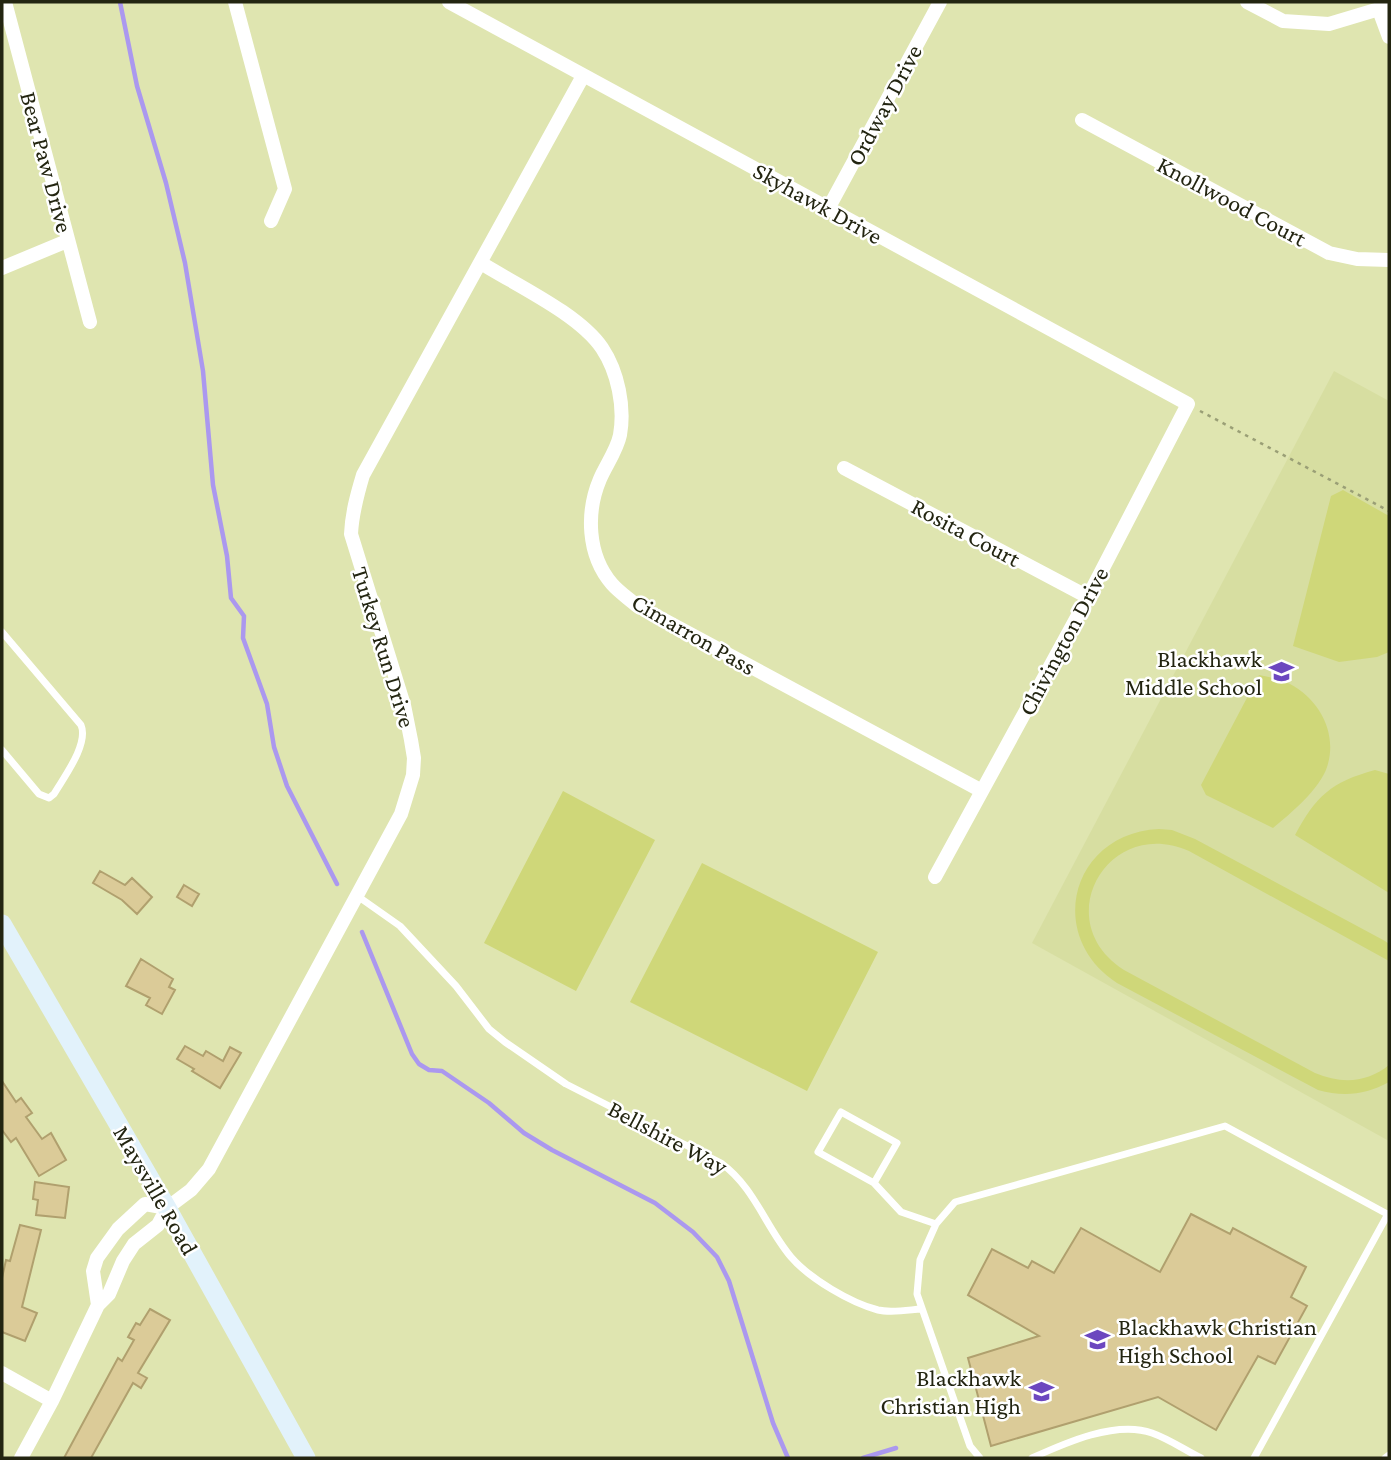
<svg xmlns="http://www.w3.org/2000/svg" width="1391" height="1460" font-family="'Crimson Pro',serif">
<rect width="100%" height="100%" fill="#dfe5b0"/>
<path fill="#d7dea1" d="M1334,371L1389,401V1141L1032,943Z"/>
<path fill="#cfd779" d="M1343,490L1389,516V652L1377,657L1339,662L1293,646L1331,496Z
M1259,675C1269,677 1281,679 1290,684C1320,700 1338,734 1327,767C1320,789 1290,814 1273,828L1206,795L1201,785Z
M1375,770L1389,774V893L1295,835C1316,796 1331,782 1375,770Z
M563,791L655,840L576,991L484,943Z
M1159,829L1172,830L1195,839L1385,941L1389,944V961L1189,851C1107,815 1048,922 1124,970L1315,1073C1341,1084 1367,1083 1389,1065V1082C1366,1095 1343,1097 1318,1090L1117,983C1044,935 1072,833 1159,829Z
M702,863L878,952L807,1091L630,1002Z"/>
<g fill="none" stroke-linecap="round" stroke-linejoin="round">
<path stroke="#ab98ef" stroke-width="4.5" d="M120,2L137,86L166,183L185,263L203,371L213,485L227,556L231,598L244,616L243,638L267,704L274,747L287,786L337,884
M362,932L412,1054L419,1064L429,1070L442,1071L489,1103L524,1133L552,1150L655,1203L693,1232L717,1257L729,1281L773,1423L788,1458
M863,1458L896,1448"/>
</g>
<path fill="#dbcb98" stroke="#b0a06e" stroke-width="2" d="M100,871L125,885L132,878L152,897L137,914L122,900L93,883Z
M184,885L199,894L192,906L177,897Z
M141,959L173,979L169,987L175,990L162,1014L146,1005L150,998L126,986Z
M185,1046L203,1056L206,1051L223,1061L230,1047L241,1053L220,1088L192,1071L194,1069L177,1059Z
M2,1081L16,1102L21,1098L32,1113L26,1117L42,1139L51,1133L66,1160L39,1176L16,1138L11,1142L2,1130Z
M35,1182L69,1187L65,1218L36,1215L38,1200L33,1199Z
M1191,1214L1230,1234L1233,1228L1306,1267L1291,1297L1307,1306L1275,1364L1258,1356L1216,1430L1158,1397L991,1446L968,1358L1039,1336L968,1295L992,1249L1028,1268L1032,1261L1054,1273L1081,1228L1160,1272Z
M20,1225L41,1230L22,1307L37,1313L25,1341L2,1332V1278L6,1260L10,1261Z
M150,1309L170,1320L138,1373L147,1378L141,1388L133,1383L91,1458H64L118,1358L122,1361L134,1340L128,1337L136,1323L140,1325Z"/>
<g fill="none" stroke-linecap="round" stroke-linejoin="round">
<path stroke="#9a9f76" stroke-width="2.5" stroke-dasharray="3.5 5" stroke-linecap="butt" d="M1200,411L1389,511"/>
<path stroke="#fff" stroke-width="7" d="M2,632L81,725C89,744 64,777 54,794L49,798L39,794L2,750
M356,895L400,926L456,986L489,1029L505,1042L566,1084L721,1163C755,1188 765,1226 791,1257C810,1279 851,1303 878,1310C891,1313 908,1310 921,1309
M874,1183L897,1143L841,1112L818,1152L874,1183L901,1212L936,1224
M980,1458L970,1446L917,1294L920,1260L936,1224L955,1202L1225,1126L1389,1215
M1032,1458C1065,1443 1116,1420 1152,1433C1169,1439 1185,1450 1201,1458
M1254,1458L1388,1214
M1385,1458L1389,1455"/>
<path stroke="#fff" stroke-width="14" d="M5,2L90,322
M235,2L285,189L271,221
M449,2L1188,404L1088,597L935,877
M1247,2L1283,21L1329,24L1389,6
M1379,10L1389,37
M1082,120L1329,253L1357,259L1389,260
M828,209L940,2
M481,263C516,285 579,314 602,348C618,372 625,407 620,435C617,450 606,465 600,479C586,512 587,555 612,584C619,592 628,598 636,605L982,791
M2,268L67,241
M844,468L1088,597
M98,1305L93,1271L97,1258L118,1229L145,1204L167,1208
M2,1373L52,1401
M21,1458L52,1401L98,1305L109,1294L123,1261L134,1244L158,1225L167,1208L191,1190L209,1169L401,814L413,775L414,758L411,740L404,705L351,534C352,513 357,495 363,475L583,76"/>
<path stroke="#e2f2fb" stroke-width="19" d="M2,924L167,1208L306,1458"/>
</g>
<defs>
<symbol id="school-bare" viewBox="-9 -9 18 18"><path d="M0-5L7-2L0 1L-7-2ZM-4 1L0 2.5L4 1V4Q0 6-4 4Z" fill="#6c47bf" stroke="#fff" stroke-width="2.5" paint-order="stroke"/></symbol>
</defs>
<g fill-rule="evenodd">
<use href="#school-bare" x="1264" y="654" width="35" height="35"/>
<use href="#school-bare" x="1080" y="1322" width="35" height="35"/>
<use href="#school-bare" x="1024" y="1374" width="35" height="35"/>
</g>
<g text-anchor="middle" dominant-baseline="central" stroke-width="5" stroke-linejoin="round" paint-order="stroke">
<g font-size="24" fill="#232511" stroke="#fff">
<text transform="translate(884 105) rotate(-62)">Ordway Drive</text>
<text transform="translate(47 162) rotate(75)">Bear Paw Drive</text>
<text transform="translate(1232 201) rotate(28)">Knollwood Court</text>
<text transform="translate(818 203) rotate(29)">Skyhawk Drive</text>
<text transform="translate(966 532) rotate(28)">Rosita Court</text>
<text transform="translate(694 634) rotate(30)">Cimarron Pass</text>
<text transform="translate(1063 641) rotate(-62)">Chivington Drive</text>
<text transform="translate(384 647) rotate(73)">Turkey Run Drive</text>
<text transform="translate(668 1137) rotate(28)">Bellshire Way</text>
<text transform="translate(156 1190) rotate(60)">Maysville Road</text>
</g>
<g font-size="24" fill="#232511" stroke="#fff" text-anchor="end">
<text x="1262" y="658">Blackhawk<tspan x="1262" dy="28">Middle School</tspan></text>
<text x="1118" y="1326" text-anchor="start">Blackhawk Christian<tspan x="1118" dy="28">High School</tspan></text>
<text x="1021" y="1377">Blackhawk<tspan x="1021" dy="28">Christian High</tspan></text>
</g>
</g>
<rect width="1391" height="1460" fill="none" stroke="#232511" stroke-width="7"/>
</svg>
